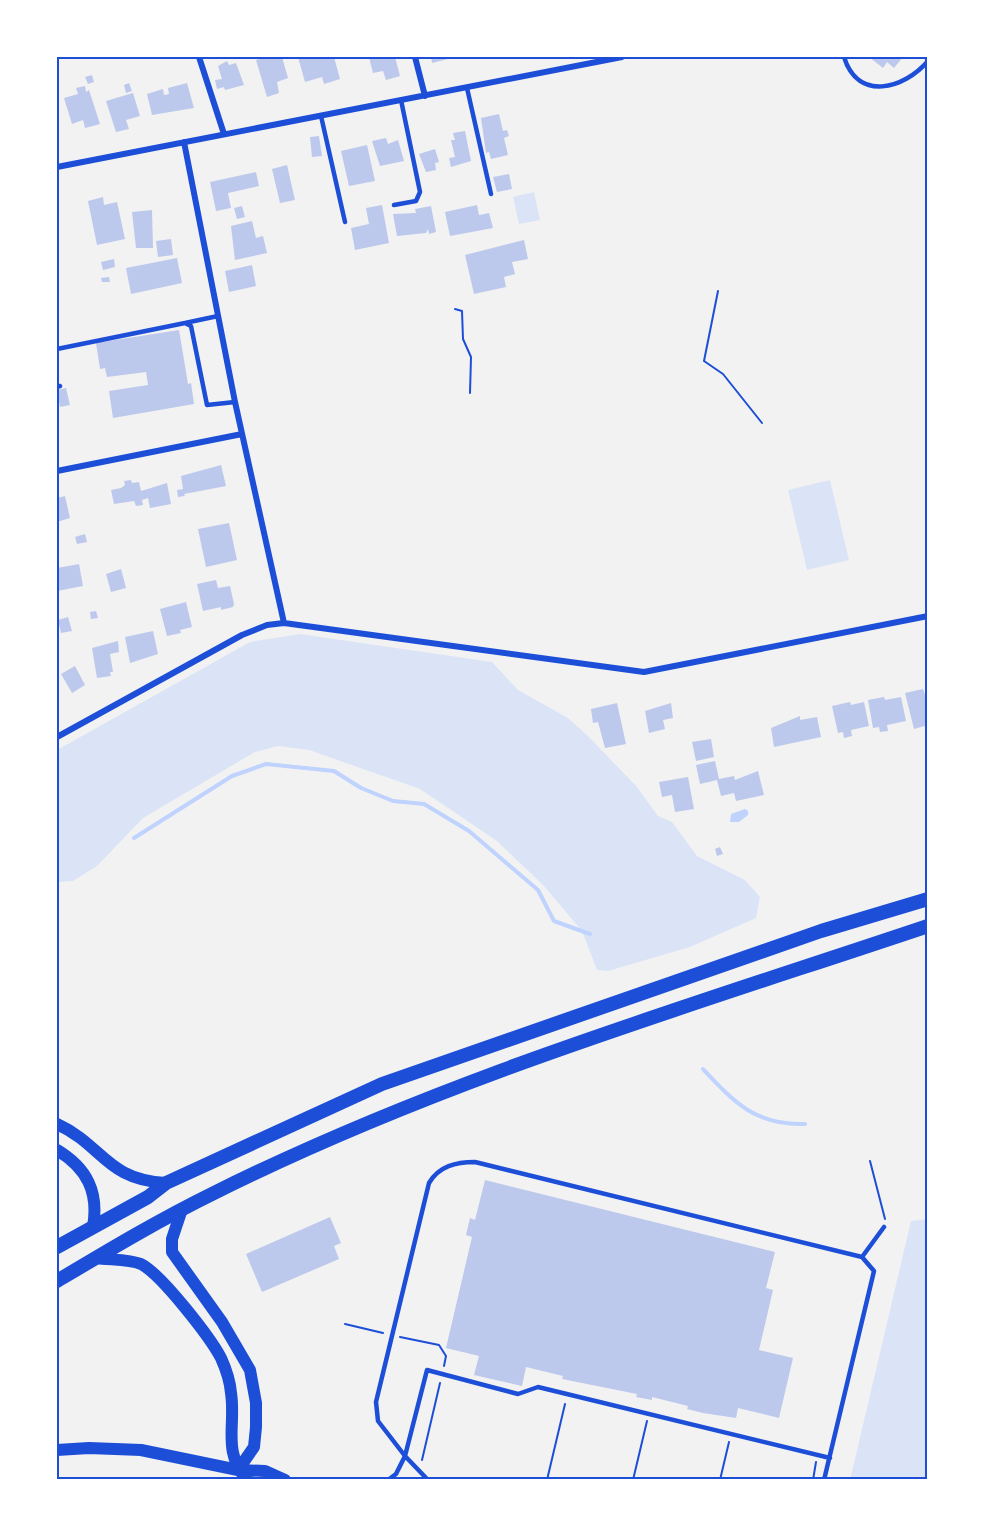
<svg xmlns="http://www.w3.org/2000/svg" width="985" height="1537" font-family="'Source Sans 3',sans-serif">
<rect width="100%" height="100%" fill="#f2f2f2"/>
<path fill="#dbe4f7" d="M534,192L540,220L519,224L513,197Z
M830,480L849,560L807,570L788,490Z
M300,634L492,662L518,690L568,718L589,737L637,787L658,816L672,822L697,856L745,880L760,897L756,918L690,947L608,971L597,970L582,931L543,885L497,841L420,789L309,750L278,746L255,752L143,818L97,866L73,881L57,882V750L250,642Z
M928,1219V1480H850L911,1221Z"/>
<path fill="#bfd3fe" d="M745,809L748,811V815L739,822H730L731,814Z"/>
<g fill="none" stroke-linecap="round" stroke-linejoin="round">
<path stroke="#bfd3fe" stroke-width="4" d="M134,838L232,776L266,764L334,771L361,788L393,801L424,804L469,831L538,890L554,921L590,934
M703,1069C734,1102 756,1126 805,1124"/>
</g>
<path fill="#bdc9ec" d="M267,57H282L288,78L277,82L279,93L267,97L256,60Z
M298,57H334L340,79L324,84L322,77L305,82Z
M369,57H395L400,76L386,80L383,71L373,73Z
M431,57H452V58L432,63Z
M869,57H903L894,68L887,62L883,68Z
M227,61L229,65L236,63L244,85L225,90L224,87L217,89L215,80L222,79L218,66Z
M92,75L94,82L88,84L85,77Z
M129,83L132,91L126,93L124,85Z
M187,83L194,108L152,115L147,94L163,89L164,95L169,94L168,88Z
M85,86L86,92L89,90L100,124L85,128L83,120L72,124L64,98L78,94L76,88Z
M133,93L140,116L126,120L129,129L116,132L106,101Z
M499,114L503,131L507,130L509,136L504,138L508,155L491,159L489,152L486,153L481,118Z
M465,131L471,161L451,167L449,158L455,157L451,140H455L453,133Z
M319,136L322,156L312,157L310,137Z
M386,138L388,144L398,140L404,161L380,166L372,141Z
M367,145L375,181L349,186L341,151Z
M435,149L439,162L435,163L436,170L426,172L419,154Z
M287,165L295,200L280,203L272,169Z
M256,172L259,186L228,193L231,208L216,211L210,182Z
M509,174L512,189L497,192L493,177Z
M103,197L104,205L117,202L125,239L97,245L88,201Z
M382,205L389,243L355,250L351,228L369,224L366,208Z
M477,205L479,215L489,213L493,228L450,236L445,212Z
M242,206L245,217L237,219L234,208Z
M431,206L436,232L429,234L428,229L426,233L397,236L393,214L416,213L415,209Z
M152,210L153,248H136L132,212Z
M252,221L256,238L263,236L267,253L235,260L231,226Z
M171,239L173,255L158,257L156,241Z
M524,240L528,259L512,262L515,274L504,277L506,287L474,294L465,255Z
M177,258L182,283L131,294L126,268Z
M114,259L115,267L103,270L101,262Z
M252,265L256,286L229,292L225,271Z
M109,277L110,282H102L101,278Z
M179,330L188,384L191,383L194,404L113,418L109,391L148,385L146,372L107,377L105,368L100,369L96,343Z
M66,388L70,405L60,407L57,390Z
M221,465L226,486L184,494L185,496L178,497L177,490L183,489L181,476Z
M131,480L132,483L139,482L141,491L167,483L171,504L150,508L148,498L142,500L143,505L136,506L134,501L114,504L111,490L121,488L125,485L124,481Z
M65,496L70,518L57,522V498Z
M229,523L237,560L206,567L198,529Z
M85,534L87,542L77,544L75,537Z
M79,564L83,586L57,591V568Z
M121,569L126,588L111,592L106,574Z
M216,580L218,588L230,586L234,604L233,607L221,610V607L203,611L197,584Z
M186,602L192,627L180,630L181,633L167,636L160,609Z
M96,611L98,618L91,619L90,612Z
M68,617L72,631L61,633L58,620Z
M153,631L158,654L130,663L125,637Z
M118,641L119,652L110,654L113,672H110L111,676L97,678L92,648Z
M75,666L85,685L72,693L61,674Z
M923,689L928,704V725L914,729L905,693Z
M884,697L885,700L901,697L906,721L887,725L888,731L880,732L879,727L873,728L868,700Z
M850,702L851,705L864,702L869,726L851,730L852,736L844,738L843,732L838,733L832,706Z
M617,703L626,744L605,748L598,722L593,723L591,709Z
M671,703L673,718L663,720L665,729L649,733L645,711Z
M800,716V720L817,717L821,737L774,747L771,728Z
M711,739L714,757L696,761L692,742Z
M715,761L719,779L734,776L735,780L758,771L764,795L736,801L734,793L721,796L717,780L700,784L696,765Z
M688,777L694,809L675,812L672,795L662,797L659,782Z
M720,847L723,854L717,856L715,849Z
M485,1180L775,1252L766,1288L773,1290L759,1350L793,1358L779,1418L738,1408L736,1418L703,1413L687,1409L688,1406L652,1397V1400L636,1397L637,1394L562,1379L563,1376L526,1367L522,1386L474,1375L479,1356L446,1348L472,1237L466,1235L470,1218L475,1220Z
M330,1217L341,1243L334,1246L339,1259L262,1292L246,1254Z"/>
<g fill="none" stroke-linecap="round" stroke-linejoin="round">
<path stroke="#1d4ed8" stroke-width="2" d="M718,291L704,361L723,374L762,423
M455,309L462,311L463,339L471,357L470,393
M870,1161L885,1219
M345,1324L383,1333
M400,1337L439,1345L446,1356L444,1366
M422,1460L440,1383
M547,1480L565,1404
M633,1480L647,1421
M720,1480L729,1442
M813,1480L816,1462"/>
<path stroke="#1d4ed8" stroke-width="4.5" d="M844,57C858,102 904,89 928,61
M467,88L491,194
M321,116L345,222
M394,205L416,201L420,192L401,100
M185,323L218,316
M57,349L185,323L191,326L207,405L235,402
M57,387L60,386
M862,1257L884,1227
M405,1456L378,1421L376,1402L429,1183C439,1166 456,1162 475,1162L862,1257L874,1271L824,1480
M405,1456L427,1370L518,1394L538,1387L830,1458
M388,1480L396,1474L405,1456L428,1480"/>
<path stroke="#1d4ed8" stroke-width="6" d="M199,57L224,134
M415,57L425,96
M184,142L235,402L284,623
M57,167L622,57
M57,471L242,434
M57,737L242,635L267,625L284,623L644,672L928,616"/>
<path stroke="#1d4ed8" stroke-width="12" d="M57,1124C103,1145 106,1180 166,1183
M57,1150C87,1168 99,1192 93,1227
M182,1209L172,1239V1252L222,1322L250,1370L256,1403V1427L254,1447L238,1470
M96,1258C109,1260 129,1259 141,1264C161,1274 210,1337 221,1358C226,1369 230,1381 231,1393C236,1425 222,1452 247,1480
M57,1450L89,1448L141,1450L238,1470L265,1471L285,1480"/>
<path stroke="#1d4ed8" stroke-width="14" d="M57,1247L148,1197L166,1183L382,1084L821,931L928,899
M57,1281C109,1250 159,1220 214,1193C442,1079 687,1007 928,926"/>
</g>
<rect width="985" height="1537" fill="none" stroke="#ffffff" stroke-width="117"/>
<rect x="58" y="58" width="868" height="1420" fill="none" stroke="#1d4ed8" stroke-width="2"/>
</svg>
